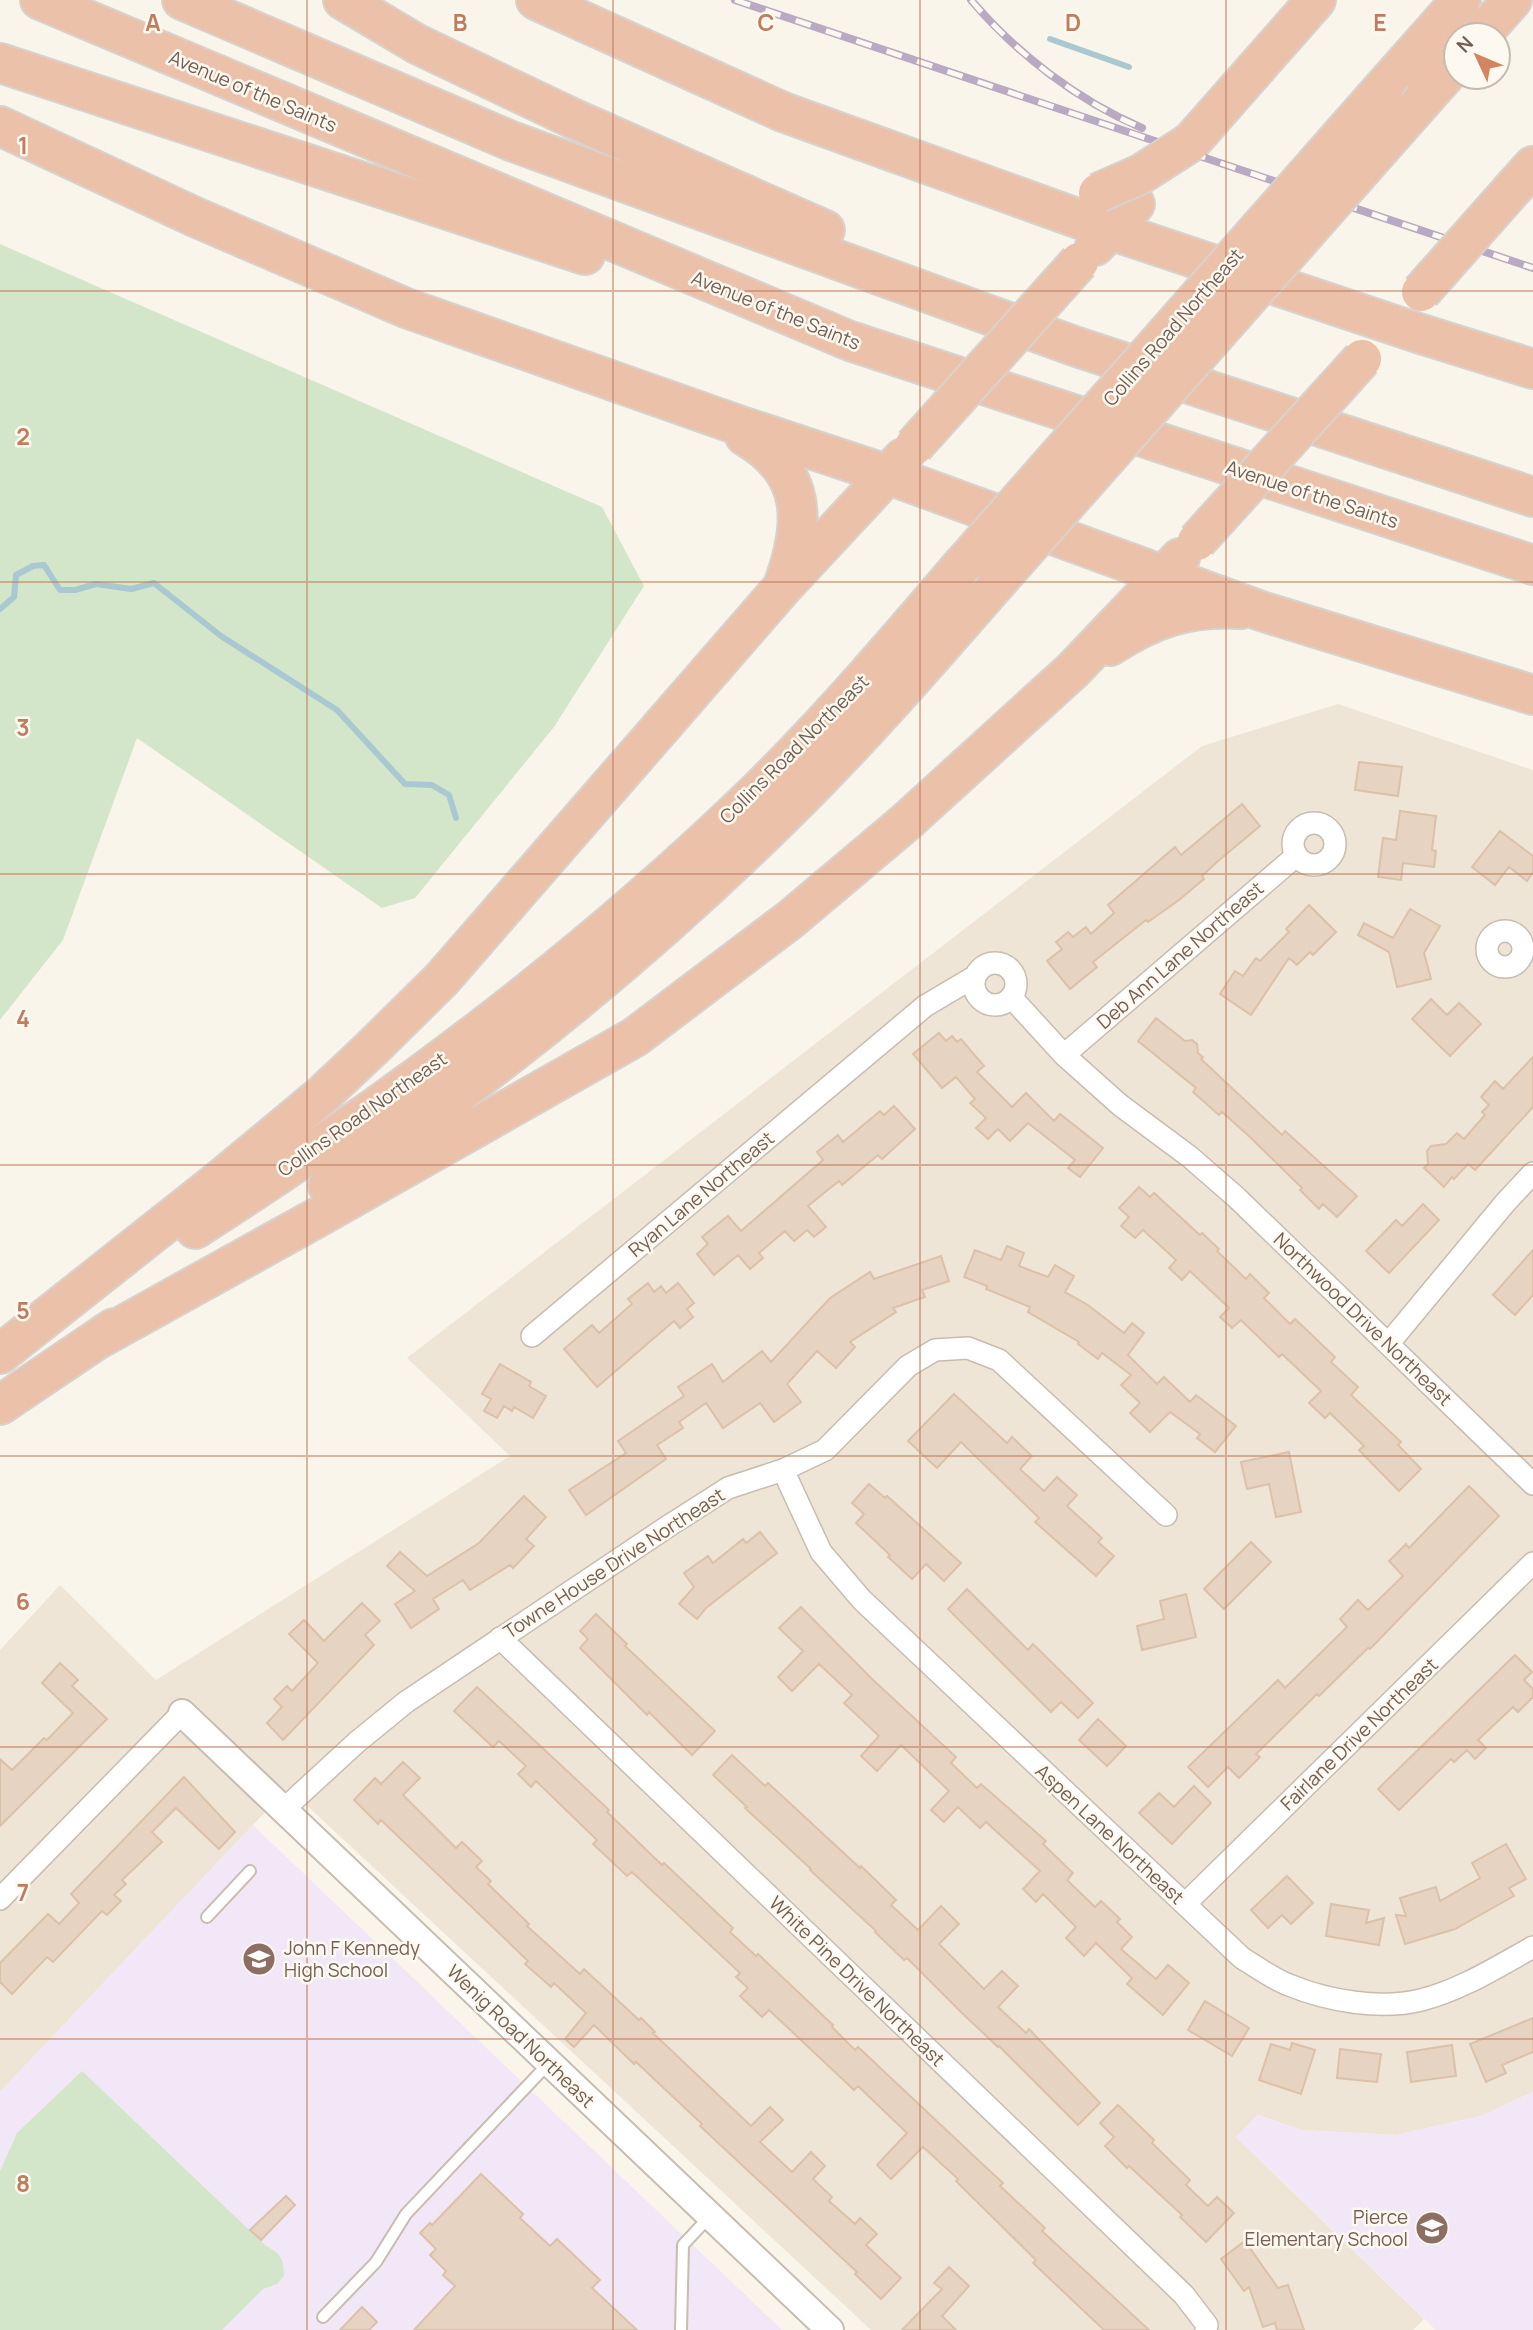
<svg xmlns="http://www.w3.org/2000/svg" width="1533" height="2330" font-family="Manrope,sans-serif">
<rect width="100%" height="100%" fill="#faf5ea"/>
<path fill="#eee5d7" d="M1338,704L1533,770V2092L1481,2116L1396,2135L1301,2130L1258,2115L1236,2137L1424,2319L1413,2330H871L288,1788L0,2092V1650L60,1585L156,1680L510,1456L407,1358L1202,746Z"/>
<path fill="#f2e7f7" d="M253,1825L782,2330H0V2092Z
M1533,2092V2330H1436L1236,2137L1257,2115L1301,2130L1396,2135L1481,2116Z"/>
<path fill="#d3e6ca" d="M0,244L602,507L644,586L554,727L415,898L382,908L137,738L63,940L0,1020Z
M82,2071L265,2245C282,2255 283,2257 284,2276L277,2284L263,2289L222,2330H0V2171L17,2133Z"/>
<g fill="none" stroke-linecap="round" stroke-linejoin="round">
<path stroke="#a9c8d2" stroke-width="6" d="M1050,39L1129,67
M0,609L14,597L16,575L33,566L44,565L60,590H75L96,584L131,589L154,583L221,636L337,710L405,784L432,785L449,795L456,818"/>
</g>
<path fill="#e7d3c1" stroke="#dcc1a8" stroke-width="2" d="M1359,762L1402,767L1398,796L1355,790Z
M1242,804L1260,826L1218,861L1202,876L1204,879L1179,900L1148,922L1146,920L1093,962L1097,967L1070,989L1047,961L1062,949L1056,942L1068,932L1073,937L1086,927L1091,934L1114,913L1108,905L1175,847L1181,855Z
M1400,811L1436,816L1432,850L1436,851L1434,867L1403,863L1401,880L1378,877L1383,838L1396,840Z
M1500,831L1533,856V872L1527,881L1509,867L1495,885L1472,867Z
M1309,905L1336,932L1313,955L1310,952L1297,965L1289,958L1251,1015L1220,994L1235,971L1243,976L1256,958L1260,961L1289,932L1286,929Z
M1410,909L1440,926L1424,953L1431,979L1397,987L1389,952L1358,935L1364,923L1393,938Z
M1431,999L1447,1015L1459,1003L1481,1024L1450,1056L1412,1019Z
M1156,1018L1185,1041L1192,1040L1197,1044L1198,1053L1203,1057L1201,1059L1282,1135L1285,1131L1357,1196L1337,1217L1323,1204L1319,1209L1300,1190L1302,1188L1251,1138L1222,1112L1219,1115L1193,1092L1196,1088L1138,1041Z
M939,1033L946,1041L952,1036L957,1042L961,1039L984,1066L977,1072L1012,1107L1026,1093L1054,1121L1060,1114L1103,1148L1080,1177L1068,1168L1075,1160L1028,1123L1010,1141L998,1129L988,1139L976,1128L986,1118L970,1103L975,1099L956,1077L942,1088L913,1054Z
M1533,1057V1107L1475,1170L1468,1164L1454,1179L1452,1177L1444,1187L1424,1168L1428,1164L1427,1151L1431,1146L1446,1144L1457,1133L1464,1139L1485,1115L1482,1112L1489,1105L1481,1097L1495,1081L1503,1089Z
M894,1106L915,1129L882,1159L878,1155L842,1185L839,1181L808,1206L826,1227L814,1237L807,1230L794,1241L785,1231L759,1253L763,1258L750,1269L738,1255L714,1275L697,1254L708,1244L702,1237L728,1216L741,1231L823,1160L817,1152L838,1135L843,1142L880,1111L884,1115Z
M1139,1187L1150,1197L1154,1193L1200,1235L1202,1233L1219,1249L1217,1251L1246,1279L1250,1274L1269,1293L1264,1298L1290,1324L1295,1319L1335,1357L1331,1362L1358,1387L1351,1395L1401,1442L1398,1445L1421,1469L1399,1491L1359,1450L1364,1446L1330,1413L1325,1418L1309,1403L1321,1391L1282,1354L1279,1357L1241,1320L1232,1328L1220,1317L1229,1308L1190,1271L1182,1280L1169,1268L1176,1260L1143,1230L1135,1238L1121,1226L1129,1217L1119,1208Z
M1423,1204L1439,1220L1389,1273L1366,1251L1396,1220L1402,1226Z
M1007,1246L1024,1253L1019,1266L1048,1277L1055,1265L1074,1276L1065,1292L1088,1305L1124,1333L1132,1323L1144,1333L1128,1355L1157,1384L1164,1377L1190,1402L1196,1395L1236,1426L1215,1452L1197,1438L1200,1434L1170,1412L1150,1432L1130,1413L1140,1403L1121,1385L1131,1375L1102,1353L1098,1359L1078,1344L1079,1342L1028,1312L1030,1307L986,1289L987,1286L964,1277L975,1250L1001,1260Z
M1533,1250V1295L1515,1315L1493,1295Z
M941,1256L949,1281L922,1290L925,1297L893,1308L896,1312L850,1342L855,1347L836,1368L817,1351L787,1384L801,1402L774,1422L760,1403L723,1428L706,1403L679,1422L683,1428L657,1445L666,1459L586,1515L569,1490L626,1453L618,1441L684,1396L678,1387L712,1364L723,1382L762,1351L771,1362L830,1298L870,1272L874,1279Z
M648,1283L654,1292L661,1286L666,1293L678,1283L694,1303L687,1309L693,1317L680,1328L674,1321L597,1387L564,1349L592,1325L599,1333L632,1304L628,1299Z
M500,1364L531,1382L529,1386L546,1396L533,1418L514,1407L512,1411L504,1406L497,1418L484,1411L491,1399L482,1394Z
M954,1394L1007,1443L1012,1437L1032,1456L1020,1469L1044,1491L1057,1477L1077,1495L1067,1506L1102,1538L1098,1542L1114,1556L1096,1576L1035,1522L1039,1518L961,1442L937,1468L908,1441Z
M1289,1452L1301,1512L1276,1517L1269,1484L1247,1489L1241,1462Z
M869,1484L885,1498L887,1496L961,1563L944,1581L926,1564L912,1579L888,1557L890,1555L856,1523L864,1514L852,1503Z
M1469,1486L1499,1516L1370,1649L1368,1648L1319,1696L1317,1694L1256,1754L1260,1757L1239,1778L1228,1767L1208,1787L1188,1767L1278,1680L1285,1688L1347,1627L1340,1619L1358,1600L1368,1610L1403,1576L1389,1561L1406,1544L1409,1548Z
M524,1496L546,1517L526,1539L534,1546L513,1568L510,1565L470,1590L463,1580L433,1599L439,1609L411,1628L395,1604L415,1591L387,1566L400,1552L427,1576L479,1543Z
M760,1532L777,1553L706,1608L697,1619L679,1604L694,1587L684,1573L708,1556L713,1563L743,1539L746,1543Z
M1251,1542L1271,1562L1224,1609L1204,1589Z
M967,1589L1028,1650L1033,1644L1093,1703L1078,1718L1061,1702L1051,1712L948,1609Z
M1186,1594L1196,1637L1142,1650L1137,1626L1164,1619L1160,1601Z
M362,1603L380,1621L365,1635L374,1645L283,1740L267,1723L282,1707L274,1699L287,1686L292,1691L318,1663L289,1634L304,1620L324,1641Z
M801,1607L871,1678L956,1757L951,1763L977,1788L981,1784L1046,1841L1043,1844L1073,1873L1067,1880L1095,1907L1101,1901L1120,1919L1117,1922L1132,1937L1121,1949L1156,1979L1168,1965L1189,1983L1163,2015L1127,1984L1132,1978L1096,1943L1084,1956L1066,1938L1076,1927L1043,1894L1036,1902L1023,1889L1040,1871L986,1822L980,1828L958,1807L944,1822L931,1810L949,1791L901,1745L877,1771L861,1756L879,1736L844,1703L852,1695L819,1664L792,1691L778,1677L803,1651L779,1628Z
M596,1614L627,1644L625,1646L715,1731L692,1755L649,1712L647,1715L580,1648L588,1639L580,1631Z
M1515,1655L1532,1672L1524,1680L1533,1689V1697L1518,1712L1513,1707L1478,1740L1486,1748L1475,1759L1467,1750L1454,1762L1451,1759L1399,1810L1378,1789Z
M60,1663L78,1680L72,1686L107,1719L0,1826V1759L12,1770L44,1738L47,1740L73,1713L42,1683Z
M477,1687L609,1810L607,1812L662,1865L664,1863L733,1928L730,1932L756,1956L758,1954L833,2025L832,2027L855,2050L858,2047L977,2159L1003,2183L1000,2186L1045,2228L1042,2231L1149,2330H1104L1033,2263L1036,2260L956,2181L958,2179L923,2147L891,2179L877,2165L907,2133L858,2086L854,2090L769,2010L762,2017L740,1996L748,1988L736,1977L740,1973L632,1872L627,1876L593,1844L597,1840L536,1781L531,1787L518,1774L526,1766L499,1741L493,1747L454,1711Z
M1098,1719L1126,1746L1107,1766L1079,1740Z
M732,1755L765,1786L768,1783L860,1868L861,1866L896,1900L891,1905L918,1930L941,1906L959,1924L939,1944L984,1989L1002,1971L1018,1986L998,2007L1026,2033L1029,2029L1100,2103L1078,2125L999,2046L998,2047L962,2013L907,1958L904,1960L875,1932L876,1931L810,1870L811,1869L745,1808L747,1807L713,1775Z
M403,1762L420,1778L403,1795L456,1848L462,1842L482,1861L476,1867L491,1881L488,1884L529,1924L527,1926L580,1974L584,1969L639,2020L641,2018L655,2032L653,2033L751,2126L770,2107L783,2120L760,2142L792,2172L811,2152L825,2166L813,2179L832,2197L829,2201L855,2224L860,2218L877,2234L866,2245L901,2278L881,2299L855,2274L857,2272L700,2126L702,2124L636,2062L634,2064L594,2025L574,2047L565,2039L586,2013L554,1983L551,1987L525,1964L528,1961L381,1820L378,1824L354,1800L375,1778L381,1784Z
M184,1777L235,1832L219,1849L176,1808L152,1832L162,1842L122,1880L126,1884L114,1895L121,1901L107,1915L102,1911L53,1962L47,1957L12,1994L0,1982V1963L48,1914L59,1924L79,1903L71,1894Z
M1194,1786L1211,1803L1172,1844L1139,1813L1159,1793L1174,1807Z
M1506,1844L1526,1879L1509,1888L1514,1896L1455,1929L1405,1944L1396,1915L1406,1916L1400,1898L1436,1887L1440,1901L1480,1878L1472,1863Z
M1287,1876L1313,1903L1291,1924L1282,1915L1268,1928L1251,1910Z
M1331,1904L1369,1910L1366,1923L1384,1918L1379,1945L1326,1936Z
M1205,2001L1249,2028L1232,2056L1188,2030Z
M1533,2018V2052L1502,2065L1506,2073L1486,2082L1470,2044Z
M1292,2043L1315,2050L1301,2094L1259,2080L1271,2044L1290,2050Z
M1452,2045L1456,2076L1411,2082L1407,2052Z
M1340,2049L1381,2054L1377,2082L1337,2078Z
M1118,2105L1154,2140L1152,2143L1190,2180L1186,2185L1208,2206L1217,2197L1234,2213L1206,2242L1180,2217L1182,2215L1129,2166L1127,2168L1105,2146L1114,2137L1100,2123Z
M481,2174L523,2214L520,2218L550,2246L557,2239L600,2280L592,2288L637,2330H414L455,2286L443,2275L446,2271L430,2255L436,2249L420,2233L430,2223L432,2225Z
M286,2196L295,2205L261,2240L250,2230Z
M1245,2241L1278,2288L1288,2285L1304,2330H1277L1275,2323L1263,2327L1249,2287L1244,2291L1221,2259Z
M949,2267L969,2286L942,2316L956,2330H902L942,2289L934,2283Z
M362,2307L377,2322L369,2330H340Z"/>
<g fill="none" stroke-linecap="round" stroke-linejoin="round">
<defs>
<path id="service" d="M207,1917L250,1871
M323,2317L376,2262L406,2214L549,2063
M681,2330L683,2245L710,2216"/>
<path id="minor" d="M1293 844a21 21 0 1 1 42 0a21 21 0 1 1-42 0Z
M1487 949a18 18 0 1 1 36 0a18 18 0 1 1-36 0Z
M974 984a21 21 0 1 1 42 0a21 21 0 1 1-42 0Z
M1011,997L1064,1055L1120,1105L1190,1157L1237,1198L1533,1484
M1064,1055L1296,856
M532,1336L925,1006L974,977
M1389,1343L1505,1203L1533,1173
M783,1470L821,1552L862,1600L1242,1958C1257,1967 1273,1979 1289,1985C1328,2001 1380,2010 1421,2000C1461,1990 1497,1967 1533,1947
M500,1638L1184,2295L1207,2325L1206,2330
M283,1810L357,1742L406,1702L670,1525L728,1488L783,1470L825,1450L908,1366L935,1350L968,1348L999,1360L1166,1515
M0,1899L182,1713
M1185,1904L1533,1563"/>
<path id="tertiary" d="M182,1713L830,2330"/>
<path id="motorway" d="M40,0L850,341L1533,565
M182,0L511,141L1074,346L1533,497
M343,0L417,44L572,118L825,230
M536,0L783,112L1110,230L1418,333L1533,369
M1481,35L1512,0
M0,63L585,255
M1384,87L1461,0
M1423,100L1456,63
M0,126L195,217L406,308L741,426L889,475L1261,611L1533,695
M1191,142L1316,0
M1516,185L1533,166
M1095,246L1135,204
M745,436C807,472 806,522 784,583
M1110,646C1153,618 1189,606 1241,609
M328,1186C490,1077 643,953 782,816C858,742 927,662 997,582
M195,1229C394,1102 589,955 759,790C829,721 894,645 958,570
M93,1342L320,1216L635,1037L791,919L906,822L1073,670L1180,558
M0,1354L220,1180L320,1097L371,1049L442,979L782,588L903,458
M0,1405L114,1328"/>
</defs>
<use href="#service" stroke="#c8bcaf" stroke-width="14"/>
<use href="#minor" stroke="#c8bcaf" stroke-width="24"/>
<use href="#tertiary" stroke="#c8bcaf" stroke-width="30"/>
<use href="#motorway" stroke="#d8d2ce" stroke-width="42"/>
<use href="#service" stroke="#fff" stroke-width="10"/>
<use href="#minor" stroke="#fff" stroke-width="21"/>
<use href="#tertiary" stroke="#fff" stroke-width="26"/>
<use href="#motorway" stroke="#ecc1aa" stroke-width="38"/>
<defs>
<path id="rail" d="M735,0L1533,268
M971,0C1017,54 1077,100 1142,128"/>
</defs>
<use href="#rail" stroke="#b9a9c3" stroke-width="8"/>
<use href="#rail" stroke="#fdf9f0" stroke-width="5" stroke-dasharray="16" stroke-linecap="butt"/>
<defs>
<path id="motorway-bridge" d="M1098,193L1141,174L1191,142
M1421,292L1516,185
M914,446L1079,262
M1197,541L1362,359
M958,570L1384,87
M997,582L1423,100"/>
</defs>
<use href="#motorway-bridge" stroke="#d8d2ce" stroke-width="42" stroke-linecap="butt"/>
<use href="#motorway-bridge" stroke="#ecc1aa" stroke-width="38"/>
</g>
<path fill="none" stroke="#c07d5d" stroke-width="2" stroke-opacity="0.55" d="M307,0V2330M613,0V2330M920,0V2330M1226,0V2330M0,291H1533M0,582H1533M0,874H1533M0,1165H1533M0,1456H1533M0,1747H1533M0,2039H1533"/>
<defs>
<symbol id="school-disc" viewBox="-11 -11 22 22"><circle r="9.5" fill="#8d6e63" stroke="#fdf9f0"/><path d="M0-5L7-2L0 1L-7-2ZM-4 1L0 2.5L4 1V4Q0 6-4 4Z" fill="#fff"/></symbol>
</defs>
<g fill-rule="evenodd">
<use href="#school-disc" x="240" y="1940" width="38" height="38"/>
<use href="#school-disc" x="1413" y="2209" width="38" height="38"/>
</g>
<g text-anchor="middle" dominant-baseline="central" stroke-width="5" stroke-linejoin="round" paint-order="stroke">
<g font-size="19" fill="#725f51" stroke="#fdf9f0">
<text transform="translate(253 91) rotate(23)">Avenue of the Saints</text>
<text transform="translate(776 310) rotate(22)">Avenue of the Saints</text>
<text transform="translate(1173 327) rotate(-49)">Collins Road Northeast</text>
<text transform="translate(1312 494) rotate(18)">Avenue of the Saints</text>
<text transform="translate(794 749) rotate(-45)">Collins Road Northeast</text>
<text transform="translate(1180 955) rotate(-41)">Deb Ann Lane Northeast</text>
<text transform="translate(362 1114) rotate(-35)">Collins Road Northeast</text>
<text transform="translate(701 1194) rotate(-40)">Ryan Lane Northeast</text>
<text transform="translate(1363 1319) rotate(44)">Northwood Drive Northeast</text>
<text transform="translate(614 1563) rotate(-33)">Towne House Drive Northeast</text>
<text transform="translate(1359 1734) rotate(-44)">Fairlane Drive Northeast</text>
<text transform="translate(1110 1834) rotate(43)">Aspen Lane Northeast</text>
<text transform="translate(857 1981) rotate(44)">White Pine Drive Northeast</text>
<text transform="translate(521 2036) rotate(44)">Wenig Road Northeast</text>
</g>
<g font-size="19" fill="#785e54" stroke="#fdf9f0" text-anchor="start">
<text x="284" y="1948">John F Kennedy<tspan x="284" dy="22">High School</tspan></text>
<text x="1408" y="2217" text-anchor="end">Pierce<tspan x="1408" dy="22">Elementary School</tspan></text>
</g>
</g>
<g font-size="23" text-anchor="middle" font-weight="bold" fill="#c07d5d" stroke="#fdf9f0" stroke-width="5" stroke-linejoin="round" paint-order="stroke">
<text x="153" y="31">A</text>
<text x="460" y="31">B</text>
<text x="766" y="31">C</text>
<text x="1073" y="31">D</text>
<text x="1380" y="31">E</text>
<text x="23" y="154">1</text>
<text x="23" y="445">2</text>
<text x="23" y="736">3</text>
<text x="23" y="1027">4</text>
<text x="23" y="1319">5</text>
<text x="23" y="1610">6</text>
<text x="23" y="1901">7</text>
<text x="23" y="2192">8</text>
</g>
<g transform="translate(1477 56) rotate(314)"><circle r="33" fill="#fdf9f0" stroke="#c5bbb0" stroke-width="2"/>
<path d="M0-5L12 26L0 18L-12 26Z" fill="#d38460"/>
<text y="-10" font-size="19" font-weight="bold" text-anchor="middle" fill="#725f51">N</text>
</g>
</svg>
